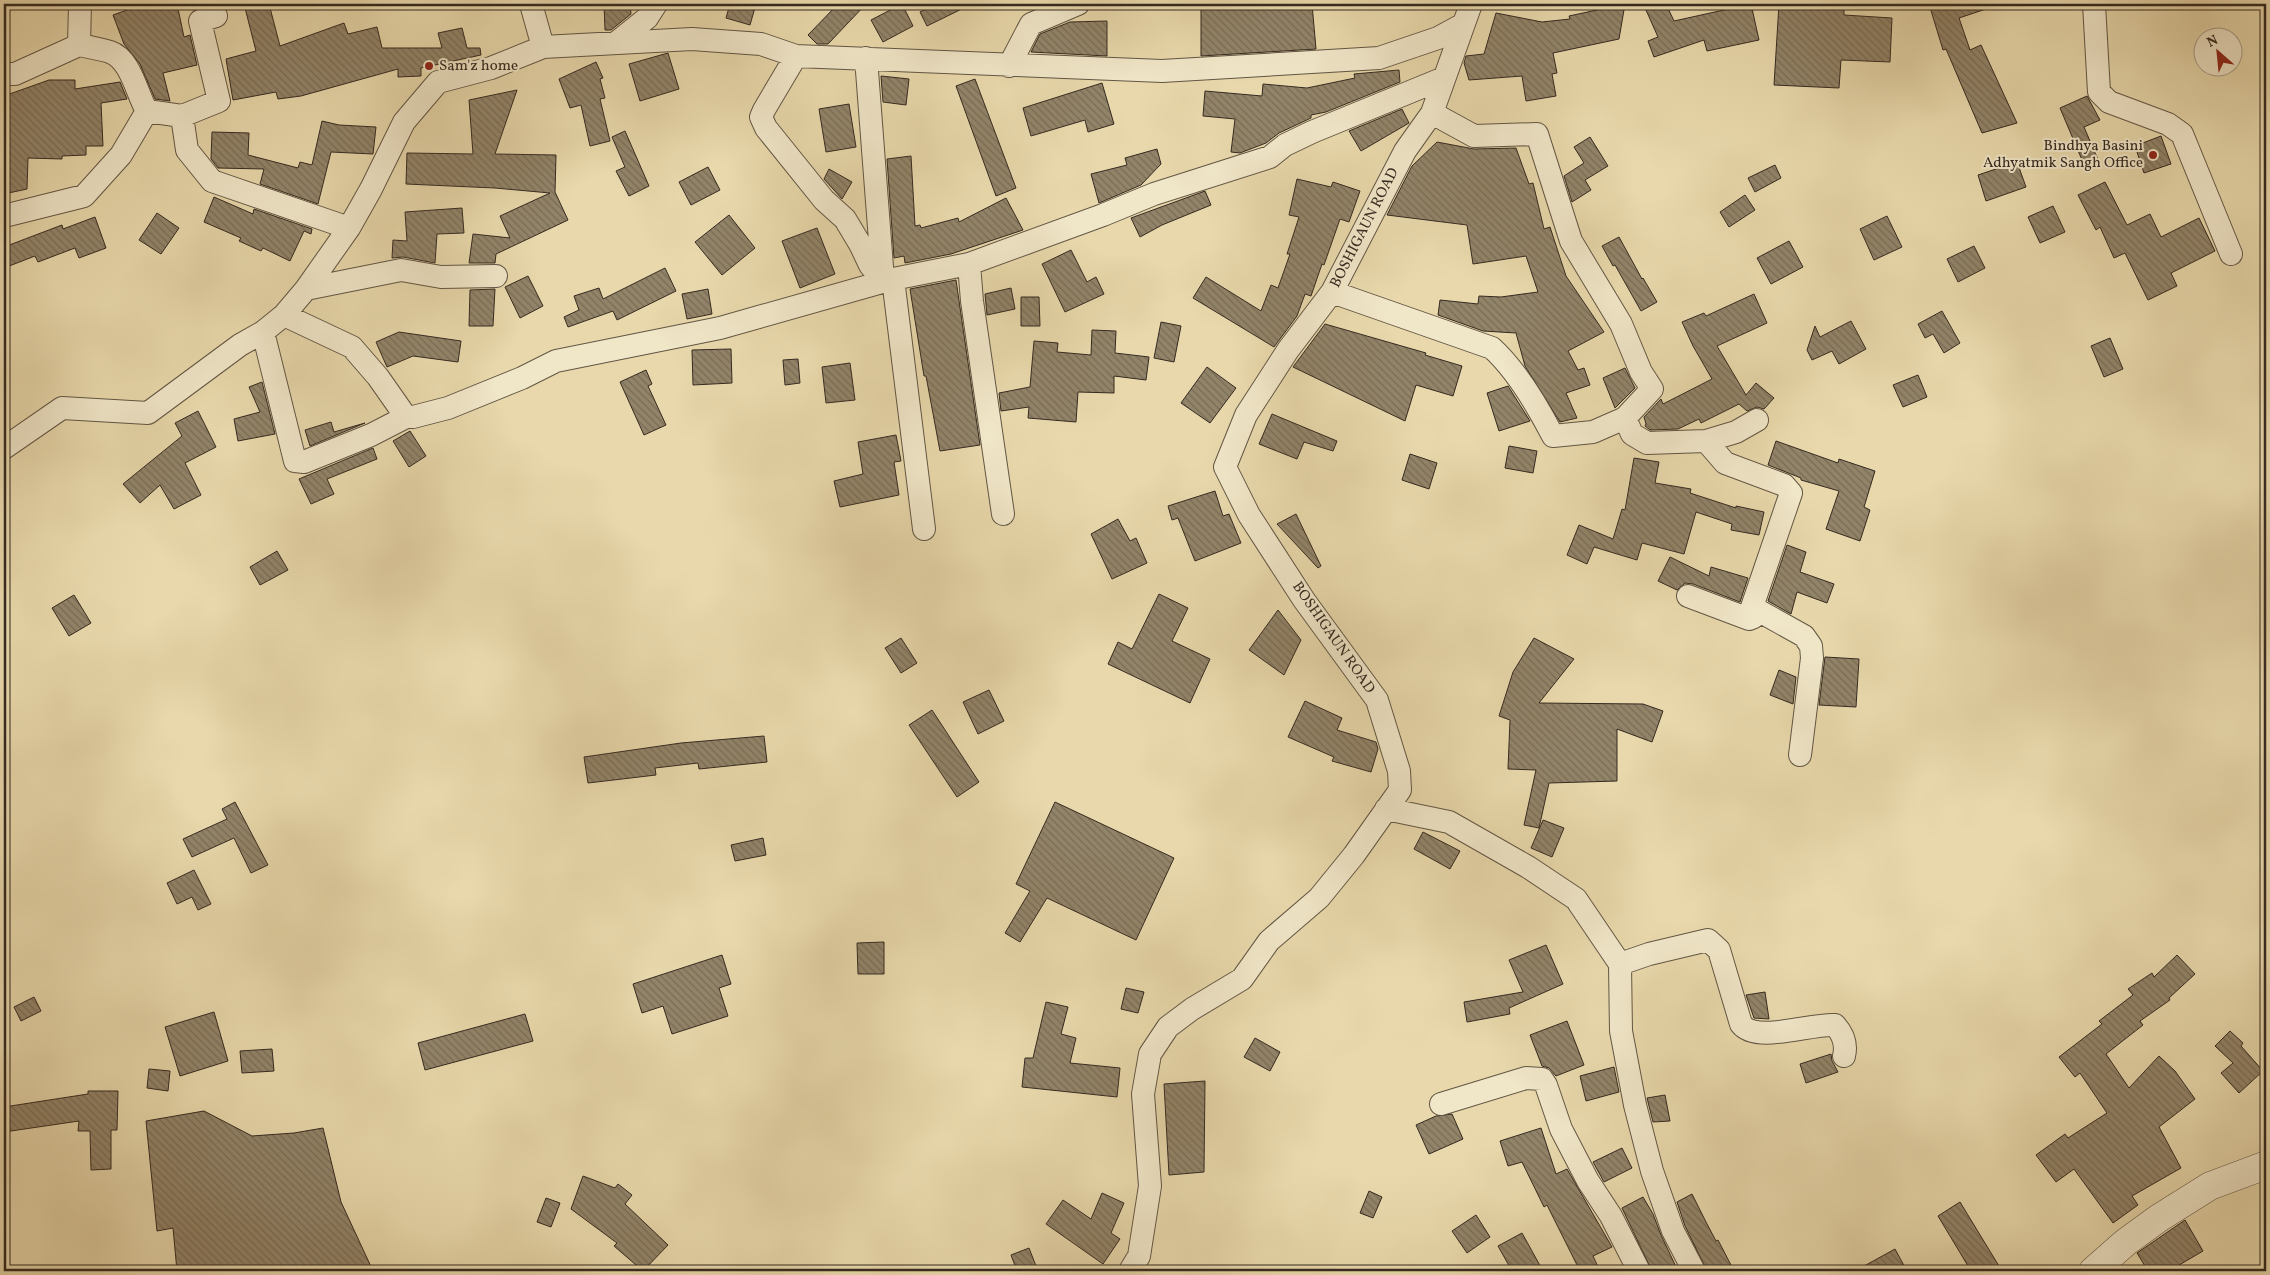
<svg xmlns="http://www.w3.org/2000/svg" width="2270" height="1275" font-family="Vollkorn,serif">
<defs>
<pattern id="building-back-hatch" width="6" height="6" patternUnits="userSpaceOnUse" patternTransform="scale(1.25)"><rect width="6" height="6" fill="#928469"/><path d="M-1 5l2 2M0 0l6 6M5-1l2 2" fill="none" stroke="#786c56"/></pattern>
</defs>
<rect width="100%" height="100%" fill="#e8d8ab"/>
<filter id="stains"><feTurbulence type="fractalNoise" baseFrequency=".004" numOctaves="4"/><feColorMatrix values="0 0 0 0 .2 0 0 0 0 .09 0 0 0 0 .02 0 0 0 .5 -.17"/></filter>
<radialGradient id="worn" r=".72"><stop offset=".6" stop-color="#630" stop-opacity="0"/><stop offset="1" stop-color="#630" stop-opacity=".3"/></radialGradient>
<path fill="url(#building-back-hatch)" stroke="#352a21" d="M144,4H177L184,37L190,35L197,65L163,73L170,101L155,99L140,64L124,44L113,15Z
M244,4H269L280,46L344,23L348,34L377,27L382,48H442L438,33L462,28L467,48H480L481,55L421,68V76L398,77V69L301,96L278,99L276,92L233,100L226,59L256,51Z
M604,4H630L631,14L611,30H605Z
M730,4H756L750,25L726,18Z
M838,4H866L828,44H817L808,35Z
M902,4L913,26L883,42L871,20Z
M936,4H972L927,26L920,12Z
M1201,4H1244L1245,8L1274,4H1312L1316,49L1201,56Z
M1625,4L1619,39L1553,53L1557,73L1552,74L1556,96L1526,101L1522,76L1469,80L1464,63L1466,56L1484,54L1496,13L1542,22L1570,19L1569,16Z
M1659,4H1666L1674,21L1751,4L1759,40L1707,51L1704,40L1654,57L1648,41L1658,37L1646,10Z
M1779,4H1844V15L1892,18L1890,62L1841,60L1839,88L1774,85Z
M1929,4H1992V7L1959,18L1970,50L1981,45L2017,123L1982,133L1946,49L1943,50Z
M1107,21V56L1031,52L1040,34L1070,22Z
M668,53L679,89L640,101L629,64Z
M596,62L603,78L600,79L605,98L600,99L610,141L590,146L581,105L570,108L559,79Z
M1399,70L1400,82L1326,112L1311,115V118L1279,133L1266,143L1240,153L1231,152L1235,119L1203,116L1205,91L1262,96L1263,84L1307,88L1355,78L1354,74Z
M881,76L909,79L906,105L883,102Z
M975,79L1016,188L996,196L956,86Z
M49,80H75V89L120,82L127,99L101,103L103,146H86V155L62,156V159L28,158L27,189L4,194V96Z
M1102,83L1114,124L1088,132L1085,120L1031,136L1023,108Z
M517,90L495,154L556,155L555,192L568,220L496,254L495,263H469L473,234L510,238L500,216L550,193L495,188L406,184L407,153L473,154L469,100Z
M2087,96L2100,120L2084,127L2099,162L2085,167L2060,108Z
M849,104L856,147L826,152L819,109Z
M1402,109L1409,123L1361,151L1349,131Z
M322,121L339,125L376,127L373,154L331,152L318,204L260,184L264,169L218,168L211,159L212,132L249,133L248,155L298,168L300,162L312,165Z
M625,131L649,186L629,196L616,171L625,167L612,137Z
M2161,136L2171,164L2144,173L2135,146Z
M1590,137L1608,166L1585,180L1591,190L1572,202L1564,176L1584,163L1574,147Z
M1437,142L1474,149L1516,148L1529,184L1533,183L1544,229L1550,227L1566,276L1604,332L1568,351L1578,370L1584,368L1590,385L1566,393L1577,418L1560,422L1525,366L1516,333L1483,331L1438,315L1440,300L1478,304L1479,296L1501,297L1538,292L1526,256L1473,264L1467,225L1387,215L1412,166Z
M1157,149L1161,164L1141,185L1099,203L1091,174L1127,165L1125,158Z
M911,156L915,226L920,225L921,228L958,218L959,222L1006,198L1023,230L951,254L905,263L904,256L894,258L887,159Z
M2017,162L2026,187L1986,201L1978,175Z
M1775,165L1781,178L1755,192L1748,178Z
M708,167L720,190L691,205L679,182Z
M829,169L852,182L842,199L824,179Z
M1297,179L1331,187L1333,182L1360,191L1349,222L1340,219L1324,265L1322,264L1311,296L1305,294L1297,316L1274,347L1193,298L1206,277L1261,311L1271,285L1278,288L1290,254H1287L1299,217L1289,215Z
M2105,182L2127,225L2150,214L2161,237L2199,218L2215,251L2171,273L2177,286L2148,300L2125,253L2114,258L2100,227L2096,230L2078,195Z
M1205,191L1211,205L1162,225L1140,237L1131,218Z
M1745,195L1755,210L1729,227L1720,212Z
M214,197L253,214L254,209L312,229L311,234L304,231L290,261L263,248L261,251L239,241L241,238L204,222Z
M2053,206L2065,232L2040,243L2028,217Z
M462,208L464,233L437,234L435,263L403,257L392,258L393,240L407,241L405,212Z
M157,213L179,228L161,254L139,240Z
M729,215L755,248L722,275L695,242Z
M1887,216L1902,247L1874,260L1860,229Z
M95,217L106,248L79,258L75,248L38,262L35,256L4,268V247L62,225L63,229Z
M817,228L835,274L800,288L782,241Z
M1619,237L1642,279L1643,278L1657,302L1641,311L1615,265L1613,266L1602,246Z
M1789,241L1803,267L1771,284L1757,258Z
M1974,246L1985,268L1958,282L1947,259Z
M1071,250L1087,282L1096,277L1104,294L1065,312L1042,264Z
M665,268L676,291L617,320L613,311L568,327L564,317L579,310L574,296L599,288L603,299Z
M528,276L543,306L520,318L505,287Z
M956,280L980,445L940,451L926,376H924L910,289Z
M1011,288L1015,309L987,315L985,294Z
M495,289L493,326H469L470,290Z
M708,289L712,314L687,319L682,294Z
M1754,294L1767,323L1717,346L1746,395L1756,383L1774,398L1764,409L1757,407L1747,411L1739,404L1701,423L1699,419L1678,429L1650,430L1645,426L1646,424L1644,417L1661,399L1663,404L1712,379L1693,346L1682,322L1704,313L1706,316Z
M1021,297H1039L1040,326H1021Z
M1942,311L1960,343L1944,353L1933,334L1925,338L1918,324Z
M1851,321L1866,349L1839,364L1832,351L1812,360L1807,350L1815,326L1820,337Z
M1161,322L1181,326L1174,362L1154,358Z
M1325,324L1426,353L1425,355L1462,366L1453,396L1416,385L1405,421L1293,367Z
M1092,330L1116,331L1115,353L1149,357L1146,380L1114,376V393L1078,392L1076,422L1028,418L1029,407L1001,411L999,393L1030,387L1034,341L1058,343L1057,352L1091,355Z
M399,332L461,341L458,362L413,356L387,367L376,342Z
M2110,338L2123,369L2104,377L2091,346Z
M731,349L732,383L693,385L692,350Z
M798,359L800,383L785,385L783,360Z
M850,363L855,400L826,403L822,367Z
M1207,367L1236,388L1210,423L1181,403Z
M1625,368L1635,388L1615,408L1603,378Z
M646,370L652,384L648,386L666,425L644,435L620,382Z
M1918,375L1927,397L1903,407L1893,385Z
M262,382L275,434L238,441L234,419L260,412L249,387Z
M1508,386L1530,421L1499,431L1487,393Z
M198,411L216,447L185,463L201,495L174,509L160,485L140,503L123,484L182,436L175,423Z
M1272,414L1337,441L1333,451L1304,442L1297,459L1259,444Z
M331,422L334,432L365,423L310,446L305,430Z
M410,431L426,456L409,467L393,441Z
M896,435L901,461L894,462L899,495L840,507L834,481L863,474L858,442Z
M1776,441L1838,463L1839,459L1875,471L1864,507L1870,510L1860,541L1826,529L1839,491L1801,480V478L1768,465Z
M1509,446L1537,451L1533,473L1505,468Z
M373,448L377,459L327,479L334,494L311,504L299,479Z
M1410,454L1437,463L1429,489L1402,480Z
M1634,458L1659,462L1655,483L1691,489L1690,493L1736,508V506L1764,512L1759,535L1731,530L1732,524L1696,512L1684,554L1642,543L1637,560L1594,547L1587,564L1567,555L1579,525L1613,539L1622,509L1625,510Z
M1215,491L1223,516L1229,514L1241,543L1195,561L1178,518L1172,520L1168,506Z
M1296,514L1321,566L1318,568L1277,524Z
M1118,519L1130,541L1136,538L1147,563L1112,579L1091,534Z
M1787,545L1806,552L1800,572L1834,584L1827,603L1797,592L1791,614L1768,601Z
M277,551L288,570L260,585L250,567Z
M1670,557L1709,576L1711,567L1748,578L1740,602L1693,584L1685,583L1677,590L1658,581Z
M1159,594L1188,608L1172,641L1210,659L1190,703L1108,664L1118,642L1132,649Z
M74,595L91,623L69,636L52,608Z
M1278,610L1301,640L1284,675L1249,650Z
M901,638L917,663L901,673L885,648Z
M1534,638L1574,659L1539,703L1643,704L1663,711L1652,742L1617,729V781L1549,783L1539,828L1524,825L1536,770L1508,769L1510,720L1499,716L1513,672Z
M1825,657L1859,659L1856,707L1819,705Z
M1779,670L1796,677L1793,704L1770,695Z
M989,690L1004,721L978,734L963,702Z
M1305,701L1342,718L1337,730L1376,742L1378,749L1371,772L1332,761L1334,757L1288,737Z
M932,710L979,782L957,797L909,725Z
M764,736L767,762L699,769L698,763L655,768L656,775L588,783L584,757L681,743Z
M235,802L268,865L251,873L234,838L192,857L183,839L227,819L222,809Z
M1055,802L1174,858L1136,940L1047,898L1020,942L1005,933L1030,891L1016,884Z
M1543,820L1564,828L1552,857L1531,848Z
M1423,832L1460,851L1450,869L1414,849Z
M763,838L766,855L735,861L731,845Z
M194,870L211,904L198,910L192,897L177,904L167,883Z
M884,942V974H858L857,943Z
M1546,945L1563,984L1509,1008L1510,1014L1467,1022L1464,1002L1523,992L1509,960Z
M722,955L731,984L719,988L728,1016L672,1034L663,1006L642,1013L633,984Z
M2177,955L2195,974L2169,998L2170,1000L2140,1021L2143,1025L2106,1054L2129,1088L2159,1056L2175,1071L2195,1099L2159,1127L2181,1168L2132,1196L2138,1205L2113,1223L2074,1169L2056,1182L2036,1155L2065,1134L2068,1138L2107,1113L2080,1073L2075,1077L2059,1057L2102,1024L2099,1021L2133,995L2128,989L2152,973L2154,977Z
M1126,988L1144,992L1138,1013L1121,1009Z
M1765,992L1769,1019L1754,1018L1746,995Z
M34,997L41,1011L21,1021L14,1007Z
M1046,1002L1068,1007L1061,1034L1076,1038L1070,1063L1120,1068L1117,1097L1022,1087L1025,1058H1033Z
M214,1012L228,1061L180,1076L165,1027Z
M525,1014L533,1041L425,1070L418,1043Z
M1567,1021L1584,1065L1556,1076L1549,1068L1542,1066L1530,1035Z
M2230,1031L2243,1043L2241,1046L2263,1071L2239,1093L2221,1073L2233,1063L2215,1046Z
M1255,1038L1280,1052L1270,1071L1244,1057Z
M272,1049L274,1071L242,1073L240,1051Z
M1831,1054L1832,1061L1838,1072L1806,1083L1800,1064Z
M1614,1067L1619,1092L1586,1101L1580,1076Z
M149,1069L170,1071L168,1091L147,1088Z
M1205,1081L1204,1172L1169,1175L1164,1084Z
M88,1091H118L117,1130H111V1169L91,1170L90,1131H78L79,1121L4,1132V1107L88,1094Z
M1665,1095L1670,1121L1653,1122L1647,1098Z
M204,1111L252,1136L294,1133L323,1128L341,1202L373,1271H177L173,1228L157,1231L146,1121Z
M1452,1114L1463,1139L1429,1154L1416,1125L1436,1116Z
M1541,1128L1556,1174L1567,1169L1612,1247L1593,1256L1600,1271H1580L1547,1205L1544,1207L1522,1162L1508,1166L1500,1141Z
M1622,1148L1632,1168L1604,1182L1593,1162Z
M583,1176L615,1188L618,1184L632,1195L625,1204L668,1245L643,1271L614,1246L617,1243L571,1209Z
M1369,1191L1382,1197L1373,1218L1360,1213Z
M1102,1193L1124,1203L1111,1233L1120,1239L1103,1264L1046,1224L1063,1200L1091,1219Z
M1692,1194L1706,1222L1716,1241L1718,1240L1732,1267L1723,1271H1707L1685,1226L1677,1202Z
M1643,1197L1653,1214L1661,1235L1678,1271H1652L1622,1208Z
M546,1198L560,1203L551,1227L537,1222Z
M1960,1202L2002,1271H1971L1938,1216Z
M1476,1215L1490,1237L1467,1253L1452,1231Z
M2185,1220L2203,1251L2169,1271H2148L2137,1253Z
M1522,1233L1543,1271H1512L1498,1246Z
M1029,1248L1038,1271H1017L1011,1255Z
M1895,1249L1907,1271H1855Z"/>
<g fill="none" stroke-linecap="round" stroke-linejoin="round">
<defs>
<path id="minor" d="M80,4L79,45C89,47 100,49 110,52C131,59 137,95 147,111
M531,4L543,47
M2094,4L2099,92L2109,102L2168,124L2182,134L2231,254
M617,42L647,18L656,4
M796,56L764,110L761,117L766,128L824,200L845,219L860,244L870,265L883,281
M866,58L883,280
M1009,66L1031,24L1078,4
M4,74H15L79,45
M147,111L182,116L219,101L200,21L216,16
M1432,113L1474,136L1537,134L1571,241L1621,324L1641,372L1652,389L1625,418
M182,116L187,150L212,181L349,228L371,189L404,122L438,82L491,68L543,47L692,39L761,44L796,56L1162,71L1379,58L1438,38L1462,25
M4,216L84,196L121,155L147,111
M969,264L972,301L1003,514
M893,279L924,529
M306,289L401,270L441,277L496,276
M1332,292L1492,348C1516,370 1538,407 1553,436L1593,432L1625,418L1632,434L1647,443L1706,441L1736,432L1757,420
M263,332L295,461L304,462L371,435L406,417L378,377L352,347L284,315
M406,417H413L448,408L522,378L556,361L720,328L893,279L969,264L1103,215L1154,194L1270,157L1285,145L1312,132L1444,78
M1706,441L1725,463L1784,485L1791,493L1752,607
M4,448L62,408L148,413L240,345L263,332L284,315L306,289L349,228
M1688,596L1749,619L1754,617L1752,607L1804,636L1811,646L1812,658L1800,755
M1386,809L1449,822L1528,867L1576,899L1620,964L1621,1031L1635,1105L1652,1171L1673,1231L1694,1271
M1620,964L1649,954L1708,940L1719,950L1741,1024C1756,1044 1812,1023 1835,1025C1843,1034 1847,1044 1844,1056
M1441,1104L1526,1078L1542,1079L1546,1085L1561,1129L1588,1181L1611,1216L1639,1271
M1130,1271L1139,1256L1150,1186L1143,1094L1150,1054L1168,1027L1192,1009L1242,979L1269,941L1319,898L1354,855L1400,790L1399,771L1377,700L1304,600L1249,515L1225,467L1246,415L1288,350L1332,292L1405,151L1432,113L1471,4"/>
<path id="tertiary" d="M2093,1271L2126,1242L2159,1218L2210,1186L2266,1165"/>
</defs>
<use href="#minor" stroke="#625644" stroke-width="24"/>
<use href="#tertiary" stroke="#625644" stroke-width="29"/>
<use href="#minor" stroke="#f0e6c8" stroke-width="22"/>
<use href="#tertiary" stroke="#f0e6c8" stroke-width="28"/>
</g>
<g fill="#8f2418" stroke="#f0e6c8" stroke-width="2">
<circle cx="429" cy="66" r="5"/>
<circle cx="2153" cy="155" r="5"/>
</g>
<g text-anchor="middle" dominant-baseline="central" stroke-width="4" stroke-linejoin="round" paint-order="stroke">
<g font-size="15" fill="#352a21" stroke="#f0e6c8" text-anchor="start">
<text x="439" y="66">Sam'z home</text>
<text x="2143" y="146" text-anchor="end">Bindhya Basini<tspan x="2143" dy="17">Adhyatmik Sangh Office</tspan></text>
</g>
<g font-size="15" fill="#352a21" stroke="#f0e6c8">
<text transform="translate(1365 228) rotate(-63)">BOSHIGAUN ROAD</text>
<text transform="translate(1333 638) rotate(55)">BOSHIGAUN ROAD</text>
</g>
</g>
<rect width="2270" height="1275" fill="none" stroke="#e8d8ab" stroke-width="20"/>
<rect x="5" y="5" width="2260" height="1265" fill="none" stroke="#352a21" stroke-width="2.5"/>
<rect x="10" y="10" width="2250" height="1255" fill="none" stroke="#352a21"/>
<g transform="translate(2218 52) rotate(333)"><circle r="24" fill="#f0e6c8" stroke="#a59b85"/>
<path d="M0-4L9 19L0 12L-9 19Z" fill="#8f2418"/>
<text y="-8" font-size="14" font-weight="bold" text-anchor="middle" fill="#352a21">N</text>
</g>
<rect width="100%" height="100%" filter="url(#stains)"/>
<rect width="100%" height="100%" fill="url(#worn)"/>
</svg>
